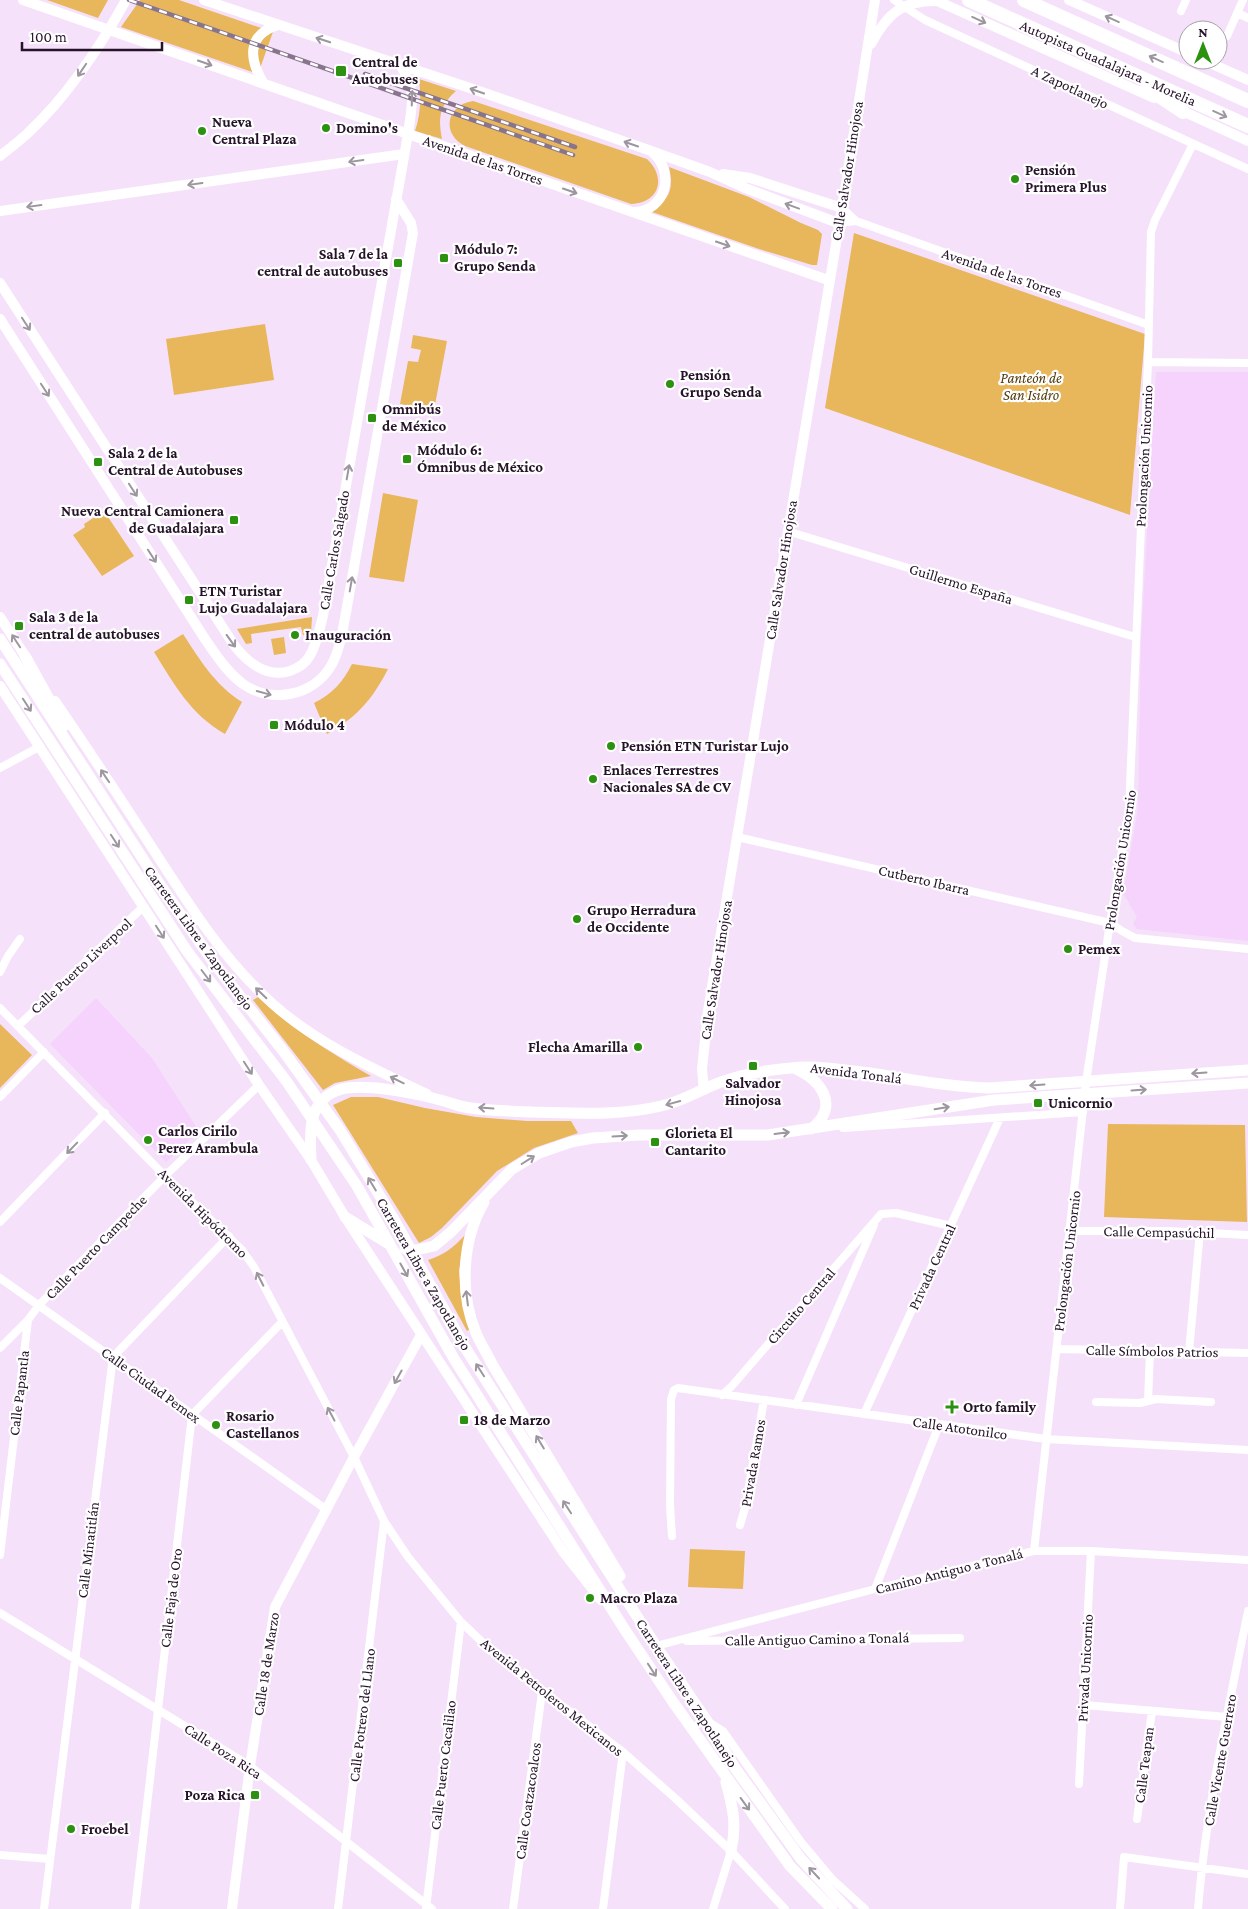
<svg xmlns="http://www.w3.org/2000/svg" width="1248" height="1909" font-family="'Crimson Pro',serif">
<rect width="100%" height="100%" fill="#f6e1fb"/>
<path fill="#f5d3fc" d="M1156,372H1248V941L1137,929L1133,924L1137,917L1123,893L1138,809L1141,639Z
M96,998L152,1058L199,1131L166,1162L50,1044Z"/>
<path fill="#e8b65b" d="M47,0H108L98,18Z
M140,0H179L273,32L258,74L121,27Z
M419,79L456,91C439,106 438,118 442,139L415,131C421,113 421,97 419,79Z
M473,101L647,159C667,178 659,203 631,204L465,146C441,134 446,105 473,101Z
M669,167L749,197L801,223L818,230L822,234L817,265H812L759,249L652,212C670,198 674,189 669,167Z
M854,233L1145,334L1130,515L825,408Z
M265,324L274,380L174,395L166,339Z
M413,335L447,341L434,410L400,404L408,361L418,362L421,350L411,348Z
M383,493L418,500L404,582L369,577Z
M104,511L134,556L102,576L73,535L85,527L84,524Z
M312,617L311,634L303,635L301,627L251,634L252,643L246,644L237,629Z
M183,634C200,660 215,685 242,702L225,734C191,715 174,684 154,652Z
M284,637L286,653L274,655L271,639Z
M352,664L388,669C372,700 357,717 327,734L314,703C332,694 343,682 352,664Z
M258,997C292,1029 331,1053 371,1076L335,1083L323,1090L253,1000Z
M0,1024L32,1055L0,1088Z
M351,1097H378L425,1108L476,1117L527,1121H571L578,1133L534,1148L497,1171L442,1228L431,1237L419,1243L333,1105Z
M1108,1124L1245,1125L1247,1222L1104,1217Z
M465,1235L459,1271L463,1306L470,1329L467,1331L428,1260C444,1255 453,1248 465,1235Z
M690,1549L745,1551L743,1589L688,1587Z"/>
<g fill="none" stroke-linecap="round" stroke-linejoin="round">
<path stroke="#fff" stroke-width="8" d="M894,0L925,20L1248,169
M1181,11L1186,0
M1237,13L1248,18
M1227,36L1243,0
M842,208L856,221
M838,223L856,221L1149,325
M1148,362L1248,363
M787,531L1135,637
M0,768L39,747
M737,837L1110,923L1122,931L1135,938L1248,949
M0,972L8,956L20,939
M0,1008L165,1176L242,1250L254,1267L354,1457L384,1521L408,1557L461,1622L498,1657L623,1752L676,1799L731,1851L785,1909
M18,1026L143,907
M0,1097L44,1052
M843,1128L1083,1112
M0,1222L105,1113
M1071,1231H1167L1248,1235
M0,1278L327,1510
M0,1348L28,1320L39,1305L165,1176L259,1085
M1057,1349L1248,1353
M1189,1352L1200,1231
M722,1395L731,1387L881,1214L896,1213L951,1226
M1148,1401L1150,1352
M1096,1402L1140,1403L1156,1399L1211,1402
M796,1405L874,1225
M864,1414L1000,1118
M740,1525L745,1508L764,1400
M672,1536L670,1505L671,1399L674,1390L678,1388L1046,1439L1248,1450
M1034,1551L1086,1082L1110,923L1129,810L1148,362L1151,232L1155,220L1193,144
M0,1555L28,1320
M875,1589L939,1425
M0,1613L250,1766L432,1909
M687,1641L960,1638
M656,1646L875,1589L1034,1551H1091L1248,1560
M1084,1705L1227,1717
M709,1722L723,1731L801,1842L833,1880L865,1909
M1079,1784L1091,1551
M1137,1819L1152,1711
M0,1855L50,1859
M426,1908L461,1622
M44,1909L113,1357L229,1236
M135,1909L192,1415L282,1322
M338,1909L384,1521
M513,1909L542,1692
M603,1909L623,1752
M713,1909L731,1851
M1120,1909L1124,1857L1248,1874
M1198,1909C1206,1809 1228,1710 1248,1611"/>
<path stroke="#fff" stroke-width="10" d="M23,0L828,280
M204,0L473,89L640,147L710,172L745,188L838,223
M935,0L1154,98
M1069,0L1188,53
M871,44C887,14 902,0 938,1
M1203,60L1248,80
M264,84C249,60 246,35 278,25
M1178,109L1248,141
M0,156C10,148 21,140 30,131C69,94 100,47 126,0
M723,174L750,178L842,208
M0,211L404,154
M634,212C666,211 676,172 652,152
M0,283L234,645C248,663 266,678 290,671C298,668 305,664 309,657C317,645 319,630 323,616L408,134C412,103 417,94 401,66
M0,319L205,639C216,655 227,672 243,684C271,704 313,696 331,666C339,652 342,634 345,618L413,233L411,223L396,199
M0,617L29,662
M0,686L259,1085L311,1160L345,1217L564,1553L601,1600
M55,701C88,749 120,798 151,846C188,903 223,960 274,1005C318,1044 374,1069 427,1094
M704,1090L702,1069L708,1011L842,208L875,0
M232,1909L250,1766L275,1607L354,1457L421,1335"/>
<path stroke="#fff" stroke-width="11" d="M0,639L156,879L214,963L284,1052L340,1130L392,1216L466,1349L656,1646L707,1721L735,1768L801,1859L847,1909
M25,656L64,726
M0,664L187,951L287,1082L357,1186L453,1357L625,1630L673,1702L790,1866L832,1909
M794,1068C821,1080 841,1106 811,1129
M311,1160C310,1134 307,1103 336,1091C359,1081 419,1094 444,1101C451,1103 458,1106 465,1107C485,1111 513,1111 533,1112C575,1113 620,1116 661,1106C684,1101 699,1090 721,1082C743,1074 767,1070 791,1068C817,1065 844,1070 870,1073C909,1079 949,1087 989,1088L1248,1070
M484,1202C462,1240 459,1292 476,1333C480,1343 487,1353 492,1364L620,1576
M345,1217L389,1244
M405,1249L416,1250L434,1246L451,1232L512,1169L539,1153L571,1142L593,1138L639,1135H768L994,1100L1248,1083
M726,1782C733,1808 737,1825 731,1851"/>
<path stroke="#fff" stroke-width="14" d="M969,0L1248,126
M1024,0L1248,101
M1147,88L1183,112"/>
<defs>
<path id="rail" d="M129,0L573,155
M365,74L575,147"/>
</defs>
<use href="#rail" stroke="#88758d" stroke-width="4.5"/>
<use href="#rail" stroke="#fff" stroke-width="2.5" stroke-dasharray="8" stroke-linecap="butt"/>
</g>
<defs><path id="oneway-shaft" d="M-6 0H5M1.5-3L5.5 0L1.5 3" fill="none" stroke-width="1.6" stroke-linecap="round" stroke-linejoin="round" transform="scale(1.25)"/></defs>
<g stroke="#9d959f">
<use href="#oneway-shaft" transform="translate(1112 19) rotate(-156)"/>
<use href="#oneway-shaft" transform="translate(979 20) rotate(24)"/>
<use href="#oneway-shaft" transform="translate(323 40) rotate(-162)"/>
<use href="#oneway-shaft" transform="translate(1156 59) rotate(-156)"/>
<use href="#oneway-shaft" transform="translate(205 63) rotate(19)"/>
<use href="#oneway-shaft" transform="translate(82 70) rotate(124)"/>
<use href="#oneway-shaft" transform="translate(477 91) rotate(-161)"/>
<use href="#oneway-shaft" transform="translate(412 98) rotate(-88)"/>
<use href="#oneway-shaft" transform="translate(1220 114) rotate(24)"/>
<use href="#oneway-shaft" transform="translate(631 144) rotate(-161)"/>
<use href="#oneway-shaft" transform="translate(356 161) rotate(172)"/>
<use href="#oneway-shaft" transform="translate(195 184) rotate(172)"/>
<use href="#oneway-shaft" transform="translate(570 191) rotate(19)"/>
<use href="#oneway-shaft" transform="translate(34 206) rotate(172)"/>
<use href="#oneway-shaft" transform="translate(792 206) rotate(-160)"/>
<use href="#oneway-shaft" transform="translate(723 244) rotate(19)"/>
<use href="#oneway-shaft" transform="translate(26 324) rotate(57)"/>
<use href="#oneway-shaft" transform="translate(45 390) rotate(57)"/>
<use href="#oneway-shaft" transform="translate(348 472) rotate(-80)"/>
<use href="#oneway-shaft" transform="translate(133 490) rotate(57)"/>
<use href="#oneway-shaft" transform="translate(152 556) rotate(57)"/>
<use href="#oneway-shaft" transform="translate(351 584) rotate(-80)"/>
<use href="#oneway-shaft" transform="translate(16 641) rotate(-123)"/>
<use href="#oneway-shaft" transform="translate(231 641) rotate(54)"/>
<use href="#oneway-shaft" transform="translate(264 693) rotate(15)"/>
<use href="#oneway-shaft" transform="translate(27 705) rotate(57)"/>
<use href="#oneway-shaft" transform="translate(105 776) rotate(-124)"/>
<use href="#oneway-shaft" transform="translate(115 841) rotate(57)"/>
<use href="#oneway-shaft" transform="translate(160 932) rotate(57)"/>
<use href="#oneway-shaft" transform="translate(206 976) rotate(53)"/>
<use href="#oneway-shaft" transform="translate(261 993) rotate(-136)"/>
<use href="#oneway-shaft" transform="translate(248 1068) rotate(57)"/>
<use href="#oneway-shaft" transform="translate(1199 1073) rotate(176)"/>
<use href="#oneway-shaft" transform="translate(397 1080) rotate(-154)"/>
<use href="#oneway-shaft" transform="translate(1037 1085) rotate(176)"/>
<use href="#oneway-shaft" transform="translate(1139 1090) rotate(-4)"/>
<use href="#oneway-shaft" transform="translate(673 1103) rotate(165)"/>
<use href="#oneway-shaft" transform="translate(486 1108) rotate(-176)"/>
<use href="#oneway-shaft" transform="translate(942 1108) rotate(-9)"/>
<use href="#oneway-shaft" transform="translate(782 1133) rotate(-7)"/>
<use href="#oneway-shaft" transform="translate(620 1136) rotate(-3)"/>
<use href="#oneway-shaft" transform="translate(72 1148) rotate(134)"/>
<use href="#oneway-shaft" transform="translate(528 1160) rotate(-32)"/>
<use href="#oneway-shaft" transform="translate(372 1184) rotate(-121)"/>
<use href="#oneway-shaft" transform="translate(404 1270) rotate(61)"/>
<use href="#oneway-shaft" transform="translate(260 1279) rotate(-117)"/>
<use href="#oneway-shaft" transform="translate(467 1298) rotate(-97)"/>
<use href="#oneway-shaft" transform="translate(480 1370) rotate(-123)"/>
<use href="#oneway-shaft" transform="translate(398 1377) rotate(119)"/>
<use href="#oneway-shaft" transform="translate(331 1414) rotate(-118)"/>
<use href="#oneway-shaft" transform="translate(540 1442) rotate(-121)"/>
<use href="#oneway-shaft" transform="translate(567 1507) rotate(-123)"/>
<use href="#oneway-shaft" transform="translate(652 1670) rotate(57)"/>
<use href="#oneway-shaft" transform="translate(745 1804) rotate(54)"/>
<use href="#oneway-shaft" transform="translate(814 1873) rotate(-133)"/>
</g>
<g fill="#2c9111" stroke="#fff" stroke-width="2">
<rect x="335" y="65" width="12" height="12" rx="2.5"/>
<circle cx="326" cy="128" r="5"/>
<circle cx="202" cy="131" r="5"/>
<circle cx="1015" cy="179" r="5"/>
<rect x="439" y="253" width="10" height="10" rx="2.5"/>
<rect x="393" y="258" width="10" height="10" rx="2.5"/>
<circle cx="670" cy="384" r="5"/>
<rect x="367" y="413" width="10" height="10" rx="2.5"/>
<rect x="402" y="454" width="10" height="10" rx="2.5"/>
<rect x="93" y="457" width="10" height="10" rx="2.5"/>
<rect x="229" y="515" width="10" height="10" rx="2.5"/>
<rect x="184" y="595" width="10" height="10" rx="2.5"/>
<rect x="14" y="621" width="10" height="10" rx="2.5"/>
<circle cx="295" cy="635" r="5"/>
<rect x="269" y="720" width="10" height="10" rx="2.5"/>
<circle cx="611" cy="746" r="5"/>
<circle cx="593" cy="779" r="5"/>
<circle cx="577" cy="919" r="5"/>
<circle cx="1068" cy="949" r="5"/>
<circle cx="638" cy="1047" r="5"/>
<rect x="748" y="1061" width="10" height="10" rx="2.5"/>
<rect x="1033" y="1098" width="10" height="10" rx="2.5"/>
<circle cx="148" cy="1140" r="5"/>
<rect x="650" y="1137" width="10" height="10" rx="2.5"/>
<path d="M949.5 1399.5h5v5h5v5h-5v5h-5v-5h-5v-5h5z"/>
<rect x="459" y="1415" width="10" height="10" rx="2.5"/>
<circle cx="216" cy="1425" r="5"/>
<circle cx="590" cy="1598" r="5"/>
<rect x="250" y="1790" width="10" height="10" rx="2.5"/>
<circle cx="71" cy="1829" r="5"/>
</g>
<g text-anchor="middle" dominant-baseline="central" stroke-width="4.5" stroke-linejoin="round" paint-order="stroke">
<g font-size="15" font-weight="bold" fill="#26132a" stroke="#fff" text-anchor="start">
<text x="352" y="62">Central de<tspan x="352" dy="17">Autobuses</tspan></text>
<text x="212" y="122">Nueva<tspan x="212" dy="17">Central Plaza</tspan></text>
<text x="336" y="128">Domino's</text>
<text x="1025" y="170">Pensión<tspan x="1025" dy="17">Primera Plus</tspan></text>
<text x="454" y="249">Módulo 7:<tspan x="454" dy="17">Grupo Senda</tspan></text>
<text x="388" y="254" text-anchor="end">Sala 7 de la<tspan x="388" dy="17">central de autobuses</tspan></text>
<text x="680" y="375">Pensión<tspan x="680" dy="17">Grupo Senda</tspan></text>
<text x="382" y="409">Omnibús<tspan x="382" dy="17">de México</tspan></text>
<text x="417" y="450">Módulo 6:<tspan x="417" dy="17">Ómnibus de México</tspan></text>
<text x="108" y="453">Sala 2 de la<tspan x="108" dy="17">Central de Autobuses</tspan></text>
<text x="224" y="511" text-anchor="end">Nueva Central Camionera<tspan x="224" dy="17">de Guadalajara</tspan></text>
<text x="199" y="591">ETN Turistar<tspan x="199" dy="17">Lujo Guadalajara</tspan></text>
<text x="29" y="617">Sala 3 de la<tspan x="29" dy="17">central de autobuses</tspan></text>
<text x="305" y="635">Inauguración</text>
<text x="284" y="725">Módulo 4</text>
<text x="621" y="746">Pensión ETN Turistar Lujo</text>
<text x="603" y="770">Enlaces Terrestres<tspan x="603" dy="17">Nacionales SA de CV</tspan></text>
<text x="587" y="910">Grupo Herradura<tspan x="587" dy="17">de Occidente</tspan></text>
<text x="1078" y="949">Pemex</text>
<text x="628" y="1047" text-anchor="end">Flecha Amarilla</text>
<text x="753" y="1083" text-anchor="middle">Salvador<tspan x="753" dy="17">Hinojosa</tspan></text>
<text x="1048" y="1103">Unicornio</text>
<text x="158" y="1131">Carlos Cirilo<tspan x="158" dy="17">Perez Arambula</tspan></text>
<text x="665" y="1133">Glorieta El<tspan x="665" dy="17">Cantarito</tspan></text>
<text x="963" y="1407">Orto family</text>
<text x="226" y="1416">Rosario<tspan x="226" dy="17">Castellanos</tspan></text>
<text x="474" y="1420">18 de Marzo</text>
<text x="600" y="1598">Macro Plaza</text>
<text x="245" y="1795" text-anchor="end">Poza Rica</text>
<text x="81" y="1829">Froebel</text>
</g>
<g font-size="15" fill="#26132a" stroke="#fff">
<text transform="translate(1108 63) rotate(24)">Autopista Guadalajara - Morelia</text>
<text transform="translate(1070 87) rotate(25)">A Zapotlanejo</text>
<text transform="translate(483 160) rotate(19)">Avenida de las Torres</text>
<text transform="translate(847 171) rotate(-81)">Calle Salvador Hinojosa</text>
<text transform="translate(1002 273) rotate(19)">Avenida de las Torres</text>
<text transform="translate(1144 456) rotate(-87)">Prolongación Unicornio</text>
<text transform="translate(334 550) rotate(-80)">Calle Carlos Salgado</text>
<text transform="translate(781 570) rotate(-81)">Calle Salvador Hinojosa</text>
<text transform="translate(961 584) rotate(17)">Guillermo España</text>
<text transform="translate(1120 860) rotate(-81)">Prolongación Unicornio</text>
<text transform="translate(924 880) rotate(13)">Cutberto Ibarra</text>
<text transform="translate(199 938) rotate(54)">Carretera Libre a Zapotlanejo</text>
<text transform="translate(81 966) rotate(-43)">Calle Puerto Liverpool</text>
<text transform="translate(716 970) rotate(-81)">Calle Salvador Hinojosa</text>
<text transform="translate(856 1073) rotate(7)">Avenida Tonalá</text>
<text transform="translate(203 1213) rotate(45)">Avenida Hipódromo</text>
<text transform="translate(1159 1232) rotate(1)">Calle Cempasúchil</text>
<text transform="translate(96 1247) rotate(-46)">Calle Puerto Campeche</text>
<text transform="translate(1067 1261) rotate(-83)">Prolongación Unicornio</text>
<text transform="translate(932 1267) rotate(-65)">Privada Central</text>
<text transform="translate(424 1274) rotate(60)">Carretera Libre a Zapotlanejo</text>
<text transform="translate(801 1306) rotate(-49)">Circuito Central</text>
<text transform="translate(1152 1351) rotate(1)">Calle Símbolos Patrios</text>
<text transform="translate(151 1385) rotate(36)">Calle Ciudad Pemex</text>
<text transform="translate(19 1393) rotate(-83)">Calle Papantla</text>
<text transform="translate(960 1428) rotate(8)">Calle Atotonilco</text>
<text transform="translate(753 1463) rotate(-80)">Privada Ramos</text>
<text transform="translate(88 1550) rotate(-83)">Calle Minatitlán</text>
<text transform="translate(949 1571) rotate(-14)">Camino Antiguo a Tonalá</text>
<text transform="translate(171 1598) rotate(-83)">Calle Faja de Oro</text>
<text transform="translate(817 1639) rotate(-1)">Calle Antiguo Camino a Tonalá</text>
<text transform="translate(266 1664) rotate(-81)">Calle 18 de Marzo</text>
<text transform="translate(1085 1668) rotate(-87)">Privada Unicornio</text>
<text transform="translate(687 1693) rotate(57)">Carretera Libre a Zapotlanejo</text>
<text transform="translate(552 1697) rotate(39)">Avenida Petroleros Mexicanos</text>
<text transform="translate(362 1715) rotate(-83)">Calle Potrero del Llano</text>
<text transform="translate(223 1751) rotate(33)">Calle Poza Rica</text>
<text transform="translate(1220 1760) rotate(-80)">Calle Vicente Guerrero</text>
<text transform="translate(443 1765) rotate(-83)">Calle Puerto Cacalilao</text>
<text transform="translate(1144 1765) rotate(-83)">Calle Teapan</text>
<text transform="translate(528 1801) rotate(-82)">Calle Coatzacoalcos</text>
</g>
<g font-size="15" font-style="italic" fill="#523b0d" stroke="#fff">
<text x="1031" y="378">Panteón de<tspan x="1031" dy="17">San Isidro</tspan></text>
</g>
</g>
<g transform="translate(1203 45)"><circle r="24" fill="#ffffff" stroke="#a8a1aa"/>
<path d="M0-4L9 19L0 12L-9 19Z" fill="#2c9111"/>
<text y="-8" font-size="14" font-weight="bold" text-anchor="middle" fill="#26132a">N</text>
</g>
<path d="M22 42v8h140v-8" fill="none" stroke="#26132a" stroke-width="2.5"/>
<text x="30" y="42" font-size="15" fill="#26132a" stroke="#ffffff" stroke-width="4" paint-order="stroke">100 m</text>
</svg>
